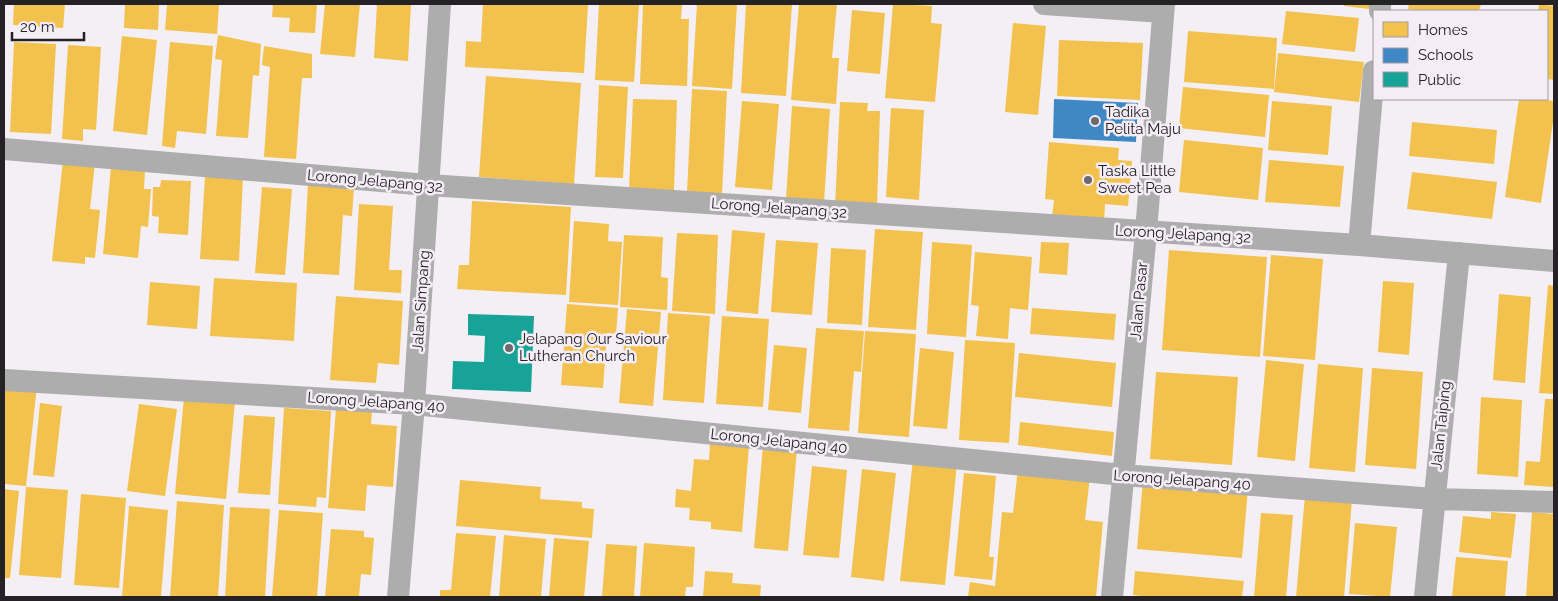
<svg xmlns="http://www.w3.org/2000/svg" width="1558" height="601" font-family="Raleway,sans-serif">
<rect width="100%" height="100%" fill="#f4eff4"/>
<path fill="#f2c14e" d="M14,4H65L63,28L13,25Z
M125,4H159L158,30L124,28Z
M167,4H219L217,34L165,30Z
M273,4H317L315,33L289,32L290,18L272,17Z
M325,4H360L355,57L320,54Z
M377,4H411L408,61L374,58Z
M483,4H588L584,73L465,67L466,41L481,42Z
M599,4H639L634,82L595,80Z
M643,4H682L681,19H689L687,86L640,84Z
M697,4H737L732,89L692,86Z
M746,4H792L786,96L741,93Z
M799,4H837L832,58H839L836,104L791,100Z
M893,4L932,6L931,23L942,24L935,102L885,98Z
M1344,4H1370L1369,9L1344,6Z
M1409,4H1481L1479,11H1423L1408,9Z
M1539,4L1554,6V80L1547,79V11H1538Z
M852,10L885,13L880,74L847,71Z
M1286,11L1359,18L1355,52L1282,44Z
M1013,23L1046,26L1038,115L1005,112Z
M1188,31L1277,38L1274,89L1184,82Z
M218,35L261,44L259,76L253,75L248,138L216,136L222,60L215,59Z
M122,36L157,40L147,135L113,131Z
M1059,40L1143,43L1140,100L1057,96Z
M14,42L56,44L51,134L10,132Z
M170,42L213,46L206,134L177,131L175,148L162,146Z
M68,45L101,47L96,130L83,129V141L62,139Z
M264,46L312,54V78H302L296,159L264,157L270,67L262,65Z
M1278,53L1364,62L1359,102L1274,92Z
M486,76L581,83L574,184L479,177Z
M599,85L628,87L623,178L595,177Z
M1183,87L1269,95L1265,137L1179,128Z
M692,89L727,91L722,194L687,192Z
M633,99L677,100L674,190L629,189Z
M1519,99H1538L1554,101V115L1541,203L1505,197Z
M742,101L779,104L772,190L735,187Z
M1272,101L1332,106L1328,155L1268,150Z
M840,102L868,103L867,111H880L877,207L835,206Z
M792,106L830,109L824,202L786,199Z
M891,108L924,110L919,200L886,197Z
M1412,122L1497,130L1494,164L1409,156Z
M1184,140L1263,148L1258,200L1179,192Z
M1049,142L1119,148L1118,160L1132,161L1128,206L1105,204L1104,222L1052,217L1054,200L1045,199Z
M63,160L95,163L90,209L100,210L95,258L85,257V264L52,261Z
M1269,160L1344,166L1340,207L1265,202Z
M111,167L145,170L144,189H151L148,227L141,226L138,258L103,254Z
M1412,172L1497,182L1492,219L1407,209Z
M205,176L243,178L239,261L200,259Z
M161,180L191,181L188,235L158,233L159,217L152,216L153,187H160Z
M308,184L354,187L352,216L343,215L339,275L303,273Z
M262,187L292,189L285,275L255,273Z
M472,201L571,207L566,295L457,289L459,265H469Z
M359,204L393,206L389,270H402L401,293L354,290Z
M574,221L609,224L608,241L622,242L618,305L569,302Z
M875,229L923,232L916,330L868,327Z
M732,230L765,233L758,314L726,311Z
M677,233L718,235L715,314L672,311Z
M624,235L663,237L661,277L668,278L667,310L620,307Z
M776,240L818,243L812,315L771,312Z
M932,242L972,245L966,337L927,334Z
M1041,242L1069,243L1067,275L1039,273Z
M831,248L866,250L862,325L827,323Z
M1169,250L1267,257L1260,357L1162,350Z
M975,252L1032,257L1028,310L1010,308L1008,339L976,336L979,306L971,305Z
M1271,255L1323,259L1315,360L1263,356Z
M214,278L297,283L294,341L210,336Z
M1383,281L1414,283L1409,355L1378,352Z
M150,282L200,286L197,329L147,325Z
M1548,285L1554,286V394L1539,393Z
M1499,294L1531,297L1525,383L1493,380Z
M336,296L403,301L399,365L378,363L376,383L330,380Z
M567,304L618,308L616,334L607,333L603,388L561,385Z
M1032,308L1116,314L1114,340L1030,334Z
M627,309L661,312L653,406L619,403Z
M668,313L710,316L704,403L663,400Z
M722,316L769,319L763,407L716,404Z
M816,328L864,331L861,372L854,371L849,431L808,428Z
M865,331L916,334L909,437L858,433Z
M965,340L1015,343L1009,443L959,440Z
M774,345L807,348L801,413L768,410Z
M920,348L954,352L947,429L913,426Z
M1019,353L1116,363L1112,407L1015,397Z
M1266,360L1304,364L1295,461L1257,457Z
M1318,364L1363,368L1355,472L1309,468Z
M1372,368L1423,372L1416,469L1365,465Z
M1156,372L1238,377L1232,465L1150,459Z
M4,383L37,386L26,486L4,484Z
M184,397L235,401L226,499L175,494Z
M1481,397L1522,400L1518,477L1477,474Z
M1545,399H1554V487L1524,485L1526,461L1540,462Z
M40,403L62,406L54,477L33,475Z
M139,404L177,409L165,496L127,491Z
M284,408L331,411L326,498L317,497L316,507L278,504Z
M336,409L372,412L371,424L397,426L393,487L367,485L365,511L328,508Z
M244,415L275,417L270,495L238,493Z
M1020,422L1114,432L1112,456L1018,445Z
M710,443L749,446L742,532L711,529V522L689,520L690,508L675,507L676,489L691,491L694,459L709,460Z
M763,446L797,450L788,551L754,548Z
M913,459L957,463L945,585L900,581Z
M812,466L847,470L839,558L803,555Z
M1018,468L1090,476L1085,520L1103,522L1096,597H968L970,582L995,586L1002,512L1013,513Z
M862,469L896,473L884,581L851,577Z
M964,473L996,476L989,557H994L992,580L954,576Z
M460,480L541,487L540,499L582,502V508L594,509L592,538L456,526Z
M1143,480L1248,489L1242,558L1137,549Z
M26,487L68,490L61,578L19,575Z
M4,489L19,491L10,578H4Z
M81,494L126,498L119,588L74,585Z
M1305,496L1352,500L1344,597H1296Z
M177,501L224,505L218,597H170Z
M129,506L168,510L161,597H122Z
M230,507L270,509L265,597H225Z
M279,510L323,513L317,597H272Z
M1491,512L1516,514L1511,558L1459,552L1463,516L1491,519Z
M1532,512L1554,514V597H1526Z
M1261,513L1293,515L1286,597H1254Z
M1355,523L1397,527L1390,597L1349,594Z
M331,529L364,531V537L374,538L371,575L361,574L359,597H325Z
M456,533L496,536L490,597H440V590H451Z
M504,535L546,539L541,597H499Z
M554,538L589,541L584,597H549Z
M644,543L695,547L693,587H686L685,597H640Z
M606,544L637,546L634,597H602Z
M1456,557L1508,561L1505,597H1452Z
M705,571L733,573L732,583L761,585L760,597H703Z
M1135,571L1244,581L1242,597H1151L1133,595Z"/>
<path fill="#3f88c5" d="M1054,99L1138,103L1136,142L1053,138Z"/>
<path fill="#17a398" d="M468,314L534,316L531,392L452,389L453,361L484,362L485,336L468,335Z"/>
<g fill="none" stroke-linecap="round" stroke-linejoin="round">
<path stroke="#adadad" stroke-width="22" d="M1044,4L1163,12
M1380,11V4
M4,149L428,185L1359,245L1554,261
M1359,245L1374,71
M4,380L414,404L1123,475L1434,499L1554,502
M398,597L414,404L440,4
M1112,597L1146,232L1164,4
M1425,597L1459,253"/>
</g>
<g fill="#6d6a6d" stroke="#f5edf6" stroke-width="2">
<circle cx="1095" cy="121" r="5"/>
<circle cx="1088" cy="180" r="5"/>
<circle cx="509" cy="348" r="5"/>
</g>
<g text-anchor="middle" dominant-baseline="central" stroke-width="5" stroke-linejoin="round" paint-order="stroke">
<g font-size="15" fill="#242225" stroke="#f5edf6" text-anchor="start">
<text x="1105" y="112">Tadika<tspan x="1105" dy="17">Pelita Maju</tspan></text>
<text x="1098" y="171">Taska Little<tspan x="1098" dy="17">Sweet Pea</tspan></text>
<text x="519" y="339">Jelapang Our Saviour<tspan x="519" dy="17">Lutheran Church</tspan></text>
</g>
<g font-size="15" fill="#242225" stroke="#f5edf6">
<text transform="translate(375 181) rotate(5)">Lorong Jelapang 32</text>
<text transform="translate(779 208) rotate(4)">Lorong Jelapang 32</text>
<text transform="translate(1183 234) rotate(3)">Lorong Jelapang 32</text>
<text transform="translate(421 301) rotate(-86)">Jalan Simpang</text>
<text transform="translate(1139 301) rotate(-85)">Jalan Pasar</text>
<text transform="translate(376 402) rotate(4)">Lorong Jelapang 40</text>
<text transform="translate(1441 425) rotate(-84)">Jalan Taiping</text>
<text transform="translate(779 441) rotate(6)">Lorong Jelapang 40</text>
<text transform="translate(1182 480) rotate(4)">Lorong Jelapang 40</text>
</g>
</g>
<rect width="1558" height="601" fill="none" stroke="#242225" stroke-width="10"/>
<rect x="1373" y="10" width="175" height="90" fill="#f5edf6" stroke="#a19ca2"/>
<rect x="1383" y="22" width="25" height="15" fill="#f2c14e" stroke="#a19ca2"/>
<text x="1418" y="35" font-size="15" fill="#242225">Homes</text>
<rect x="1383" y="48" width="25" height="15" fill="#3f88c5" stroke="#a19ca2"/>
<text x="1418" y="60" font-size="15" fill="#242225">Schools</text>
<rect x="1383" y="72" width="25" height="15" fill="#17a398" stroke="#a19ca2"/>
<text x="1418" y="85" font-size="15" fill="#242225">Public</text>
<path d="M12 32v8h72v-8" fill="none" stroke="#242225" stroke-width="2.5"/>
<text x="20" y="32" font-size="15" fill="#242225" stroke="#f5edf6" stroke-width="4" paint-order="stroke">20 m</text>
</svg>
